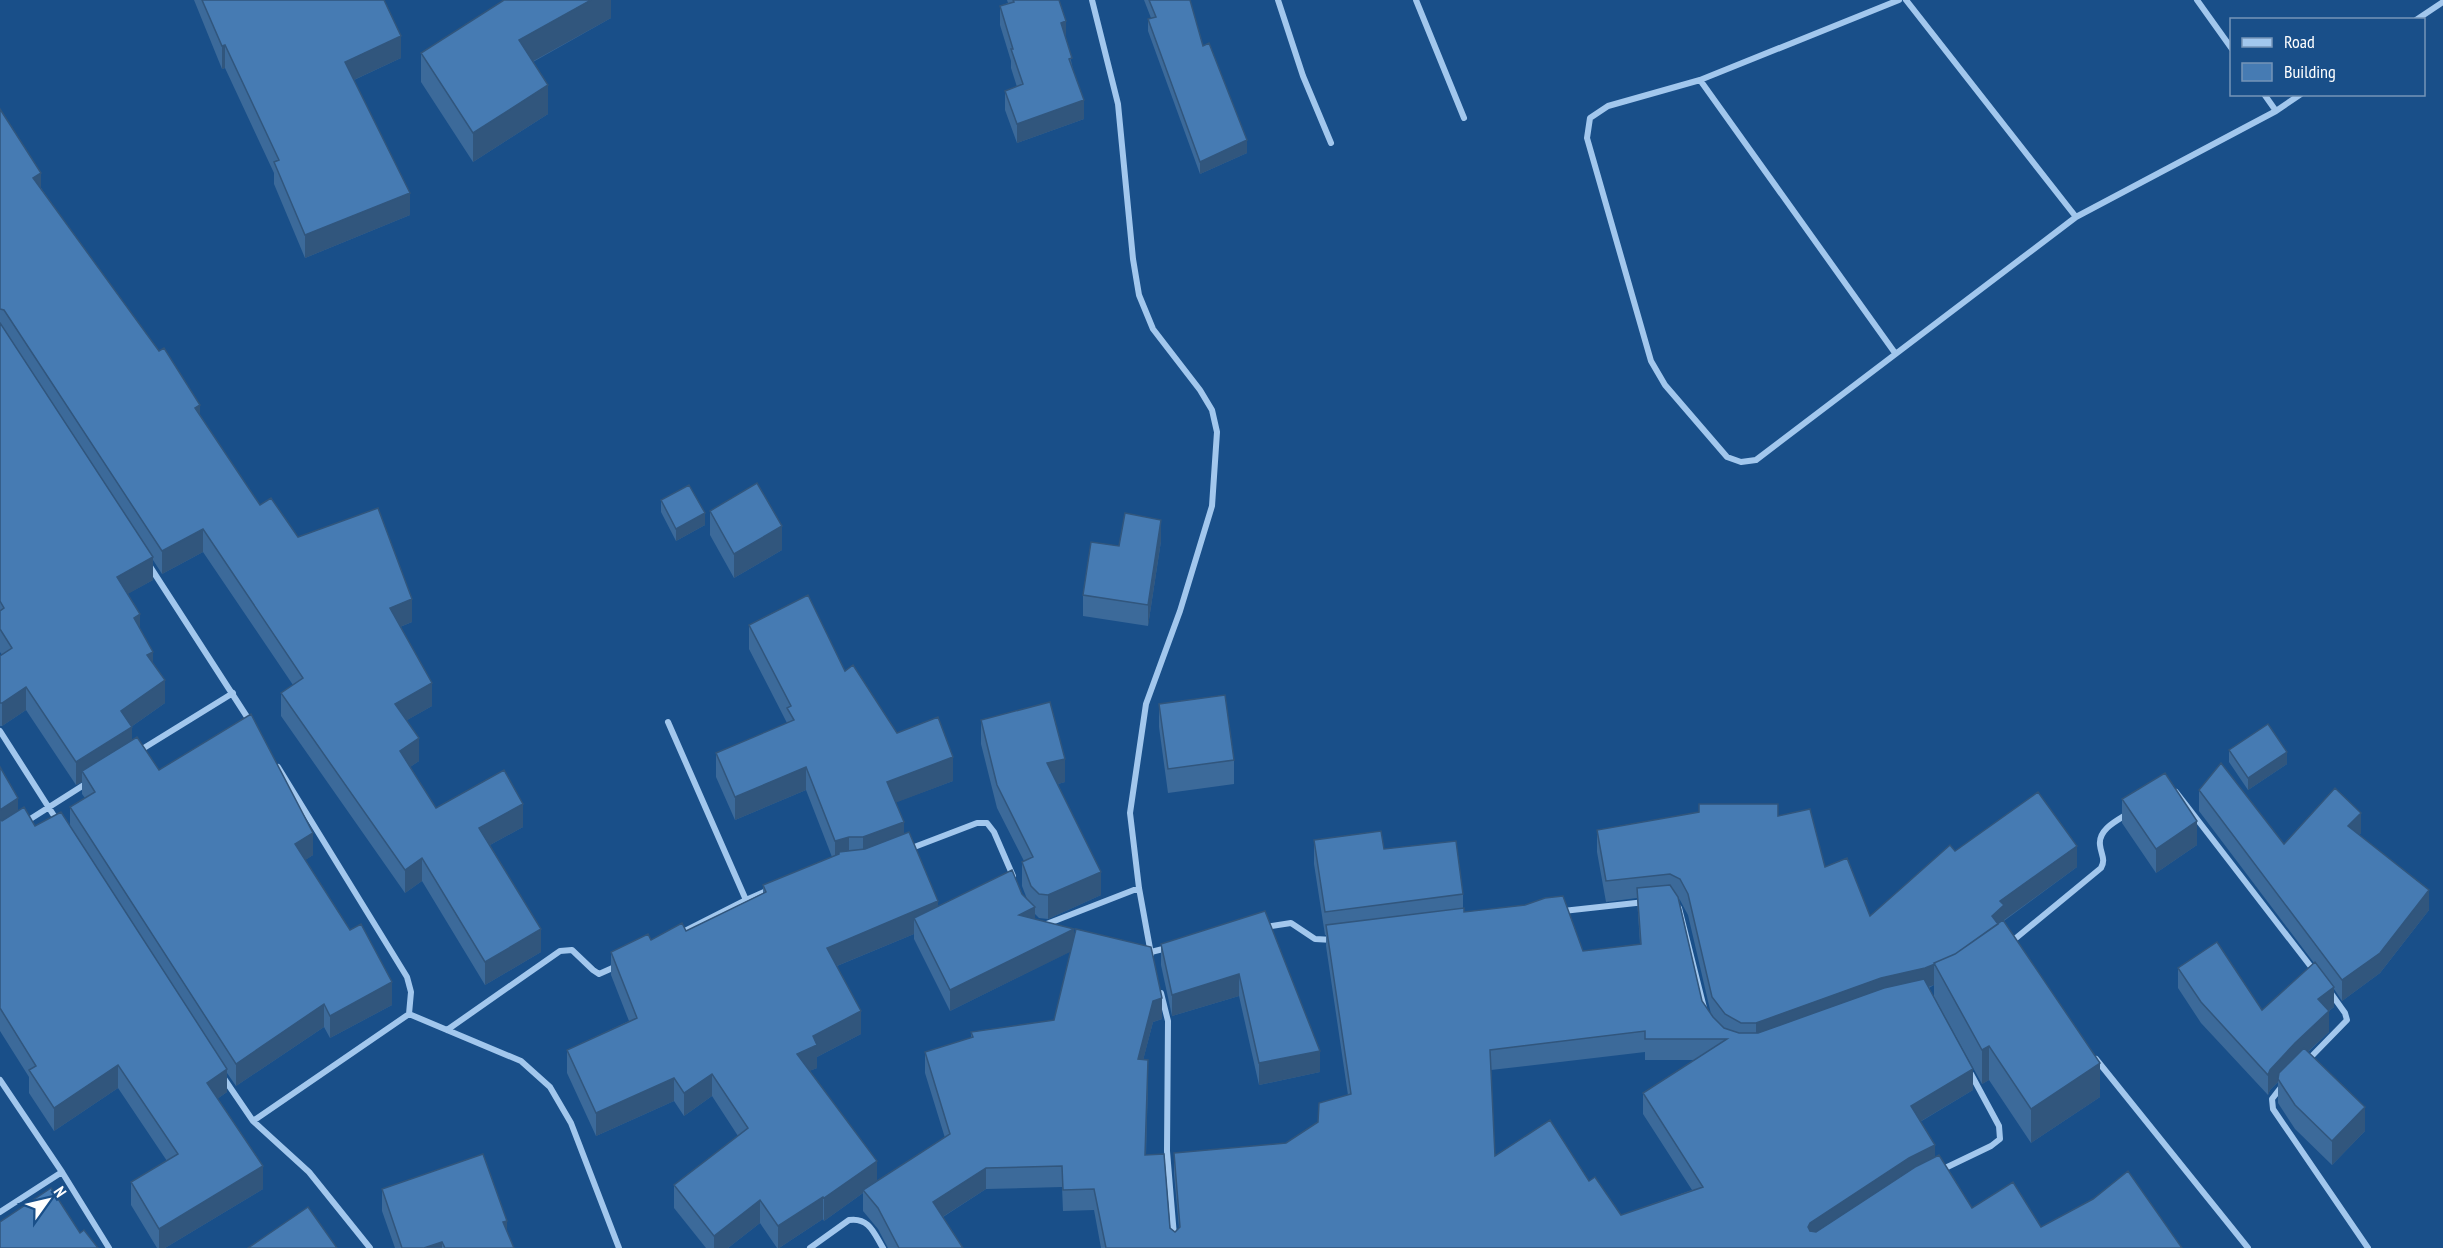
<svg xmlns="http://www.w3.org/2000/svg" width="2443" height="1248" font-family="'PT Sans Narrow',sans-serif">
<rect width="100%" height="100%" fill="#194f89"/>
<g fill="none" stroke-linecap="round" stroke-linejoin="round">
<path stroke="#a2c7ed" stroke-width="6" d="M1092,0L1118,104L1133,259L1139,295L1153,329L1200,390L1212,410L1217,432L1212,506L1180,611L1146,704L1130,813L1139,888L1151,954
M1278,0L1303,76L1331,143
M1416,0L1464,118
M1899,0L1700,80L1608,106L1590,118L1587,138L1651,361L1665,385L1727,457L1741,462L1756,460L2076,217L2276,111L2301,94
M1906,0L2076,217
M2197,0L2232,49
M2416,20L2443,2
M1700,80L1895,353
M2264,94L2276,111
M149,565L251,723
M668,722L746,900L679,934
M0,731L58,822
M139,751L233,693
M2176,792L2315,972
M24,823L87,783
M909,849L977,823H987L994,832L1013,876
M746,900L771,889
M1679,908L1704,1008
M1563,911L1645,902
M1044,925L1139,888
M1265,927L1291,923L1315,939L1333,940
M2010,943L2101,868C2106,859 2101,855 2100,845C2098,829 2118,820 2129,813
M1151,952L1167,948
M1161,993L1168,1021L1167,1151L1175,1248
M409,1014L521,1061L550,1087L571,1123L619,1248
M447,1030L560,951L572,950L593,970L599,974L617,966
M2096,1059L2248,1248
M2308,1060L2347,1020L2345,1013L2330,992
M223,1077L253,1121L309,1172L370,1248
M0,1080L62,1172L109,1248
M2282,1086L2272,1099L2273,1109L2368,1248
M253,1121L409,1014L411,992L407,977L278,767
M1941,1170L1991,1146L2000,1139L1999,1126L1971,1074
M0,1212L62,1172
M810,1248L849,1220C869,1217 874,1233 883,1248"/>
</g>
<path fill="#3c6a9a" fill-rule="evenodd" d="M194,0H384L401,58L354,80L410,215L305,258L274,184V173L225,68L222,69Z
M611,0V18L533,62L548,114L473,162L421,82V53Z
M1007,0H1059L1066,38L1084,119L1017,143L1005,110V91L1017,87L1011,68V61L1000,25V6L1008,3Z
M1144,0H1190L1203,46L1247,153L1200,174L1148,31V19L1151,18Z
M0,109L41,188L200,415L260,505L298,537L412,622L400,627L432,706L407,720L419,761L410,767L436,808L523,827L490,845L541,952L485,985L422,881L405,893L281,716V693L293,685L203,552L162,574L153,560V580L127,594L153,663L165,703L131,727L132,740L159,770L313,855L305,860L392,1005L330,1038L324,1027L236,1086L227,1073V1092L217,1099L263,1189L165,1248H157L131,1205V1182L167,1161L118,1088L54,1131L29,1093V1077L0,1031V767L18,811L35,826H70V807L85,798L82,794V782L76,785L26,710L2,726H0V656L2,655L0,652Z
M661,500L705,525L676,541L661,512Z
M710,511L782,550L734,578L710,535Z
M1161,541L1148,626L1083,616V595L1119,546Z
M749,625L845,671L897,733L953,781L896,802L904,834L938,906L1022,894L1027,899L1022,886V862L1024,861L997,808L981,744V720L1065,782L1058,784L1101,895L1048,919L1039,918L1035,914V919L1074,937L1162,1019L1153,1022L1143,1060L1148,1081L1146,1155L1170,1228L1175,1232L1179,1228L1174,1174V1153L1286,1143L1318,1122L1348,1095L1326,946V935H1325L1314,864V840L1384,849L1463,894V908L1464,912L1583,951L1640,944L1637,898L1606,902L1597,852V830L1778,816L1870,916L1955,851L2077,867L2004,921L2100,1097L2031,1143L1989,1080L1982,1084L1934,997V985L1929,988L1973,1090L1920,1122L1935,1157L1972,1208L2041,1227L2182,1248H1101L1094,1210L1063,1211L1062,1187L986,1189L943,1217L963,1248H888L878,1229L863,1211V1193L824,1221L823,1219L779,1248H777L760,1223L728,1248H706L674,1208V1185L738,1136L712,1096L684,1116L674,1101L596,1136L567,1073V1050L629,1021L611,975V952L686,931L763,893V885L832,857L806,790L735,820L716,777V753L787,723L749,649ZM1679,899L1680,900L1688,915L1711,1014L1702,1001ZM914,934V939L950,1011L1071,951L1054,1020L971,1032V1038L925,1052V1073L945,1138L877,1181L809,1071L817,1068V1057L861,1034L837,966ZM1645,1052V1060H1695L1643,1093V1114L1692,1190L1621,1215L1589,1181L1495,1156L1491,1070Z
M1159,704L1234,760V784L1168,793L1159,727Z
M2229,750L2287,764L2248,790L2229,762Z
M2199,790L2284,844L2361,833L2359,835L2429,910L2380,973L2342,1001L2334,989V1007L2329,1011V1032L2308,1052L2365,1131L2332,1165L2295,1129L2278,1103V1082L2270,1090L2268,1095L2201,1023L2178,988V968L2262,1010L2314,963L2199,811Z
M2122,799L2197,845L2156,873L2122,823Z
M1265,911L1320,1072L1259,1085L1239,996L1172,1016L1161,965V944Z
M382,1189L507,1232L514,1248H395L382,1211Z"/>
<path fill="#31567d" d="M591,0H611V18L519,69V40Z
M1066,21V40L1061,23Z
M401,36V58L345,84V62Z
M225,45V68L222,69V46Z
M548,85V114L473,162V133Z
M1084,100V119L1017,143V124Z
M1247,140V153L1200,174V162Z
M41,173V196L33,178Z
M410,193V215L305,258V235Z
M200,405V428L195,408Z
M705,513V525L676,541V529Z
M1161,520V541L1148,626V605Z
M782,526V550L734,578V554Z
M203,529V552L162,574V551Z
M153,557V580L117,600V577Z
M412,599V622L390,631V608Z
M140,614V637L134,618Z
M153,652V675L147,655Z
M165,680V703L121,734V711Z
M432,683V706L395,727V704Z
M26,687V710L2,726V703Z
M132,727V750L82,771V782L76,785V762Z
M419,738V761L400,774V751Z
M2287,752V764L2248,790V778Z
M953,757V781L887,806V782Z
M1065,759V782L1047,787V763Z
M806,767V790L735,820V797Z
M18,798V821L0,833V810Z
M523,804V827L479,851V828Z
M2361,813V833L2348,847V826Z
M2197,821V845L2156,873V849Z
M904,822V845L863,861V837Z
M313,833V855L295,867V844Z
M849,837V861L839,854V852V863L835,864V841Z
M2077,846V867L2004,920V927L1945,981L1992,916L2000,901Z
M422,858V881L405,893V870Z
M1101,872V895L1048,919V895Z
M2429,890V910L2380,973L2342,1001V980Z
M938,901V924L914,918V934L827,970V948Z
M1035,907V928L1019,915Z
M541,929V952L485,985V962Z
M1074,929V950L950,1011V990Z
M1934,964V985L1756,1044V1023L1881,978Z
M1239,974V996L1172,1016V995Z
M392,982V1005L330,1038V1016Z
M2334,987V1007L2318,1019V999Z
M1162,998V1019L1153,1022L1138,1080V1059L1153,1001Z
M324,1004V1027L236,1086V1064Z
M861,1011V1034L817,1057V1068L797,1076V1054L813,1036Z
M2329,1011V1032L2278,1079V1082L2270,1090L2268,1095V1075L2270,1070L2295,1043Z
M1989,1046V1080L1982,1084V1050Z
M1320,1051V1072L1259,1085V1063Z
M1148,1060V1081L1145,1176V1155Z
M2100,1063V1097L2031,1143V1109Z
M118,1065V1088L54,1131V1108Z
M227,1069V1092L207,1106V1083Z
M1973,1069V1090L1911,1127V1106Z
M712,1074V1096L684,1116V1093Z
M674,1078V1101L596,1136V1113Z
M2365,1107V1131L2332,1165V1141Z
M1935,1145V1166L1808,1248V1227L1810,1223L1909,1158Z
M877,1161V1184L863,1190V1193L824,1221V1198Z
M263,1166V1189L165,1248H159V1229Z
M986,1168V1189L933,1223V1202Z
M823,1197V1219L779,1248H778V1226Z
M760,1200V1223L728,1248H714V1236Z
M507,1221V1242L503,1222Z
M442,1242V1248H424Z"/>
<path fill="#467bb3" stroke="#31567d" stroke-width="1.5" fill-rule="evenodd" d="M202,0H384L401,36L345,62L410,193L305,235L274,162L279,160L225,45L222,46Z
M504,0H591L519,40L548,85L473,133L421,53Z
M1013,0H1059L1066,21L1061,23L1072,58L1069,59L1084,100L1017,124L1005,91L1023,84L1011,49H1013L1000,6L1014,2Z
M1149,0H1190L1203,46L1209,43L1247,140L1200,162L1148,19L1156,17Z
M0,109L41,173L33,178L159,351L164,348L200,405L195,408L260,505L271,498L298,537L378,508L412,599L390,608L432,683L395,704L419,738L400,751L436,808L504,770L523,804L479,828L541,929L485,962L422,858L405,870L281,693L303,678L203,529L162,551L4,310L0,309Z
M0,323L153,557L117,577L140,614L134,618L153,652L147,655L165,680L121,711L132,727L76,762L26,687L2,703H0V656L12,648L0,629V611L4,608L0,601Z
M757,483L782,526L734,554L710,511Z
M689,485L705,513L676,529L661,500Z
M1125,513L1161,520L1148,605L1083,595L1091,542L1119,546Z
M808,595L845,671L853,665L897,733L938,717L953,757L887,782L904,822L863,837H849L835,841L806,767L735,797L716,753L794,720L787,708L791,706L749,625Z
M1225,695L1234,760L1168,769L1159,704Z
M1050,702L1065,759L1047,763L1101,872L1048,895L1039,894L1031,886L1022,862L1033,857L997,785L981,720Z
M251,714L313,833L295,844L350,930L361,924L392,982L330,1016L324,1004L236,1064L70,807L95,792L82,771L137,737L159,770Z
M2268,724L2287,752L2248,778L2229,750Z
M2221,763L2284,844L2335,788L2361,813L2348,826L2429,890L2380,953L2342,980L2199,790Z
M0,767L18,798L0,810Z
M2165,773L2197,821L2156,849L2122,799Z
M2038,792L2077,846L2000,901L2004,905L1992,916L1998,924L1955,954L1934,963L1935,964L1925,968L1881,978L1756,1023H1741L1725,1014L1712,997L1688,894L1680,879L1670,874L1606,881L1597,830L1699,812V804H1778V816L1810,809L1825,867L1847,858L1870,916L1950,845L1955,851Z
M24,807L35,826L61,812L227,1069L207,1083L263,1166L159,1229L131,1182L178,1154L118,1065L54,1108L29,1070L36,1066L0,1008V820L2,821Z
M1381,831L1384,849L1456,841L1463,894L1325,912L1314,840Z
M909,832L938,901L827,948L861,1011L813,1036L817,1045L797,1054L877,1161L824,1198L823,1197L778,1226L760,1200L714,1236L674,1185L748,1128L712,1074L684,1093L674,1078L596,1113L567,1050L637,1018L611,952L648,934L651,940L682,923L686,931L766,892L763,885L839,854V852L865,849Z
M1012,870L1022,894L1035,907L1019,915L1074,929L950,990L914,918Z
M1670,885L1678,897L1702,1001L1713,1017L1724,1028L1739,1033H1758L1884,988L1924,979L1973,1069L1911,1106L1935,1145L1909,1158L1810,1223L1808,1227L1810,1231L1816,1232L1915,1167L1939,1155L1972,1208L2013,1182L2041,1227L2093,1199L2128,1171L2182,1248H1106L1094,1189L1063,1190L1062,1166L986,1168L933,1202L963,1248H899L878,1208L863,1190L950,1134L925,1052L973,1037L971,1032L1054,1020L1076,929L1151,947L1162,998L1153,1001L1138,1059L1148,1060L1145,1155L1164,1154L1170,1228L1175,1232L1180,1227L1174,1153L1286,1143L1318,1122L1319,1103L1351,1094L1326,925L1464,908V912L1525,905L1545,898L1563,896L1583,951L1641,944L1637,888ZM1645,1031V1039H1727L1643,1093L1703,1187L1621,1215L1595,1177L1589,1181L1550,1120L1495,1156L1490,1050Z
M1265,911L1320,1051L1259,1063L1239,974L1172,995L1161,944Z
M2003,920L2100,1063L2031,1109L1989,1046L1982,1050L1934,963L1955,954Z
M2217,942L2262,1010L2315,962L2334,987L2318,999L2329,1011L2295,1043L2270,1070L2268,1075L2201,1002L2178,968Z
M2304,1048L2365,1107L2332,1141L2295,1105L2278,1079L2279,1073Z
M483,1154L507,1221L503,1222L514,1248H445L442,1242L424,1248H402L382,1189Z
M51,1188L80,1233L84,1230L98,1248H0V1222Z
M308,1207L337,1248H248Z"/>
<rect x="2230" y="18" width="195" height="78" fill="#194f89" stroke="#7595b8" stroke-width="1.5"/>
<rect x="2242" y="38" width="30" height="9" fill="#a2c7ed" stroke="#7595b8" stroke-width="1.5"/>
<text x="2284" y="48" font-size="18" fill="#ffffff">Road</text>
<rect x="2242" y="63" width="30" height="18" fill="#467bb3" stroke="#7595b8" stroke-width="1.5"/>
<text x="2284" y="78" font-size="18" fill="#ffffff">Building</text>
<g transform="translate(48 1200) rotate(56)" stroke="#194f89" stroke-width="4.5" paint-order="stroke">
<path d="M0-4.5L10 22L0 15L-10 22Z" fill="#ffffff"/>
<text y="-9" font-size="16" font-weight="bold" text-anchor="middle" fill="#ffffff">N</text>
</g>
</svg>
